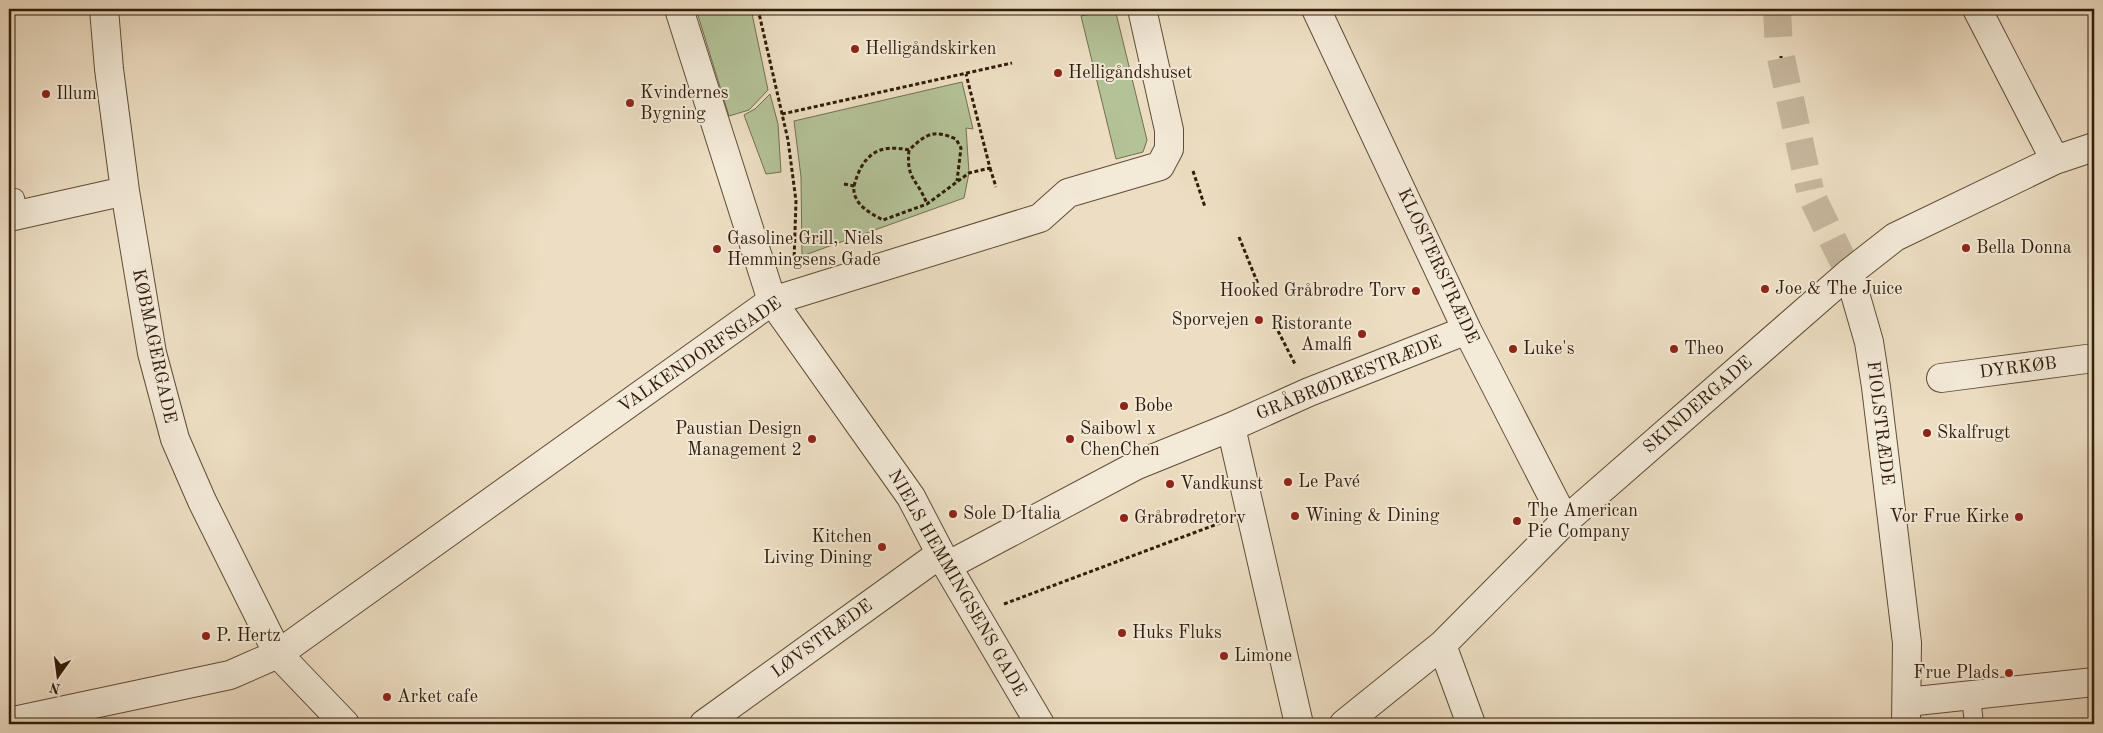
<svg xmlns="http://www.w3.org/2000/svg" width="2103" height="733" font-family="'Old Standard TT',serif">
<rect width="100%" height="100%" fill="#eddec3"/>
<filter id="stains"><feTurbulence type="fractalNoise" baseFrequency=".004" numOctaves="4"/><feColorMatrix values="0 0 0 0 .2 0 0 0 0 .09 0 0 0 0 .02 0 0 0 .5 -.17"/></filter>
<radialGradient id="worn" r=".72"><stop offset=".6" stop-color="#630" stop-opacity="0"/><stop offset="1" stop-color="#630" stop-opacity=".3"/></radialGradient>
<path fill="#b4c297" stroke="#726f50" d="M696,9H751L768,90L749,110L729,116Z
M1115,9L1147,140L1143,152L1116,159L1081,16Z
M962,82L973,129L966,128L969,173L964,198L802,256L801,177L794,121Z
M770,94L778,124L781,172L766,174L744,115L755,109Z"/>
<g fill="none" stroke-linecap="round" stroke-linejoin="round">
<path stroke="#c7b79e" stroke-width="28" stroke-dasharray="28 14" stroke-linecap="butt" d="M1777,9L1779,50
M1781,58L1810,190
M1814,201L1849,273"/>
<defs>
<path id="lane" d="M15,198L19,215
M1971,696L1974,724"/>
<path id="street" d="M104,9L109,69L125,191L152,353L175,439L202,501L278,654L345,724
M679,9L772,301L911,497L947,566L1040,724
M1316,9L1467,330L1565,521
M1977,9L2055,160
M9,217L125,191
M1849,273L1869,342L1876,387L1907,643L1906,724
M1941,378L2094,358
M1231,427L1309,392L1467,330
M947,566L1137,465L1231,427L1299,724
M1442,645L1471,724
M1907,702L2094,682
M9,722L230,675L278,654L772,301L1040,218L1068,193L1160,166L1169,149V130L1142,9
M704,724L940,554
M1344,724L1442,645L1565,521L1849,273L1895,237L2055,160L2094,147"/>
</defs>
<use href="#lane" stroke="#604c38" stroke-width="20"/>
<use href="#street" stroke="#604c38" stroke-width="30"/>
<path stroke="#311c09" stroke-width="3" stroke-dasharray="4 2.5" stroke-linecap="butt" d="M758,9L788,140L796,201L794,262
M1781,56V58
M782,114L1012,63
M909,150C906,180 917,178 927,204
M990,168L996,187
M1193,171L1205,207
M844,184L854,186C852,204 870,213 883,220L927,204L969,173L990,168L966,74
M854,186C862,156 877,143 909,150C926,134 933,129 956,139L961,148L957,181
M1239,237L1258,284
M1278,331L1295,364
M1004,604L1220,523"/>
<use href="#lane" stroke="#f3ead8" stroke-width="18"/>
<use href="#street" stroke="#f3ead8" stroke-width="28"/>
</g>
<g fill="#8f2418" stroke="#f3ead8" stroke-width="2">
<circle cx="855" cy="49" r="5"/>
<circle cx="1058" cy="73" r="5"/>
<circle cx="46" cy="94" r="5"/>
<circle cx="630" cy="103" r="5"/>
<circle cx="1966" cy="248" r="5"/>
<circle cx="717" cy="249" r="5"/>
<circle cx="1765" cy="289" r="5"/>
<circle cx="1416" cy="291" r="5"/>
<circle cx="1259" cy="320" r="5"/>
<circle cx="1362" cy="334" r="5"/>
<circle cx="1513" cy="349" r="5"/>
<circle cx="1674" cy="349" r="5"/>
<circle cx="1124" cy="406" r="5"/>
<circle cx="1927" cy="433" r="5"/>
<circle cx="812" cy="439" r="5"/>
<circle cx="1070" cy="439" r="5"/>
<circle cx="1288" cy="482" r="5"/>
<circle cx="1170" cy="484" r="5"/>
<circle cx="953" cy="514" r="5"/>
<circle cx="1295" cy="516" r="5"/>
<circle cx="2019" cy="517" r="5"/>
<circle cx="1124" cy="518" r="5"/>
<circle cx="1517" cy="521" r="5"/>
<circle cx="882" cy="547" r="5"/>
<circle cx="1122" cy="633" r="5"/>
<circle cx="206" cy="636" r="5"/>
<circle cx="1224" cy="656" r="5"/>
<circle cx="2009" cy="673" r="5"/>
<circle cx="387" cy="697" r="5"/>
</g>
<g text-anchor="middle" dominant-baseline="central" stroke-width="4" stroke-linejoin="round" paint-order="stroke">
<g font-size="18" fill="#311c09" stroke="#f3ead8" text-anchor="start">
<text x="865" y="49">Helligåndskirken</text>
<text x="1068" y="73">Helligåndshuset</text>
<text x="640" y="93">Kvindernes<tspan x="640" dy="21">Bygning</tspan></text>
<text x="56" y="94">Illum</text>
<text x="727" y="239">Gasoline Grill, Niels<tspan x="727" dy="21">Hemmingsens Gade</tspan></text>
<text x="1976" y="248">Bella Donna</text>
<text x="1775" y="289">Joe &amp; The Juice</text>
<text x="1406" y="291" text-anchor="end">Hooked Gråbrødre Torv</text>
<text x="1249" y="320" text-anchor="end">Sporvejen</text>
<text x="1352" y="324" text-anchor="end">Ristorante<tspan x="1352" dy="21">Amalfi</tspan></text>
<text x="1523" y="349">Luke's</text>
<text x="1684" y="349">Theo</text>
<text x="1134" y="406">Bobe</text>
<text x="802" y="429" text-anchor="end">Paustian Design<tspan x="802" dy="21">Management 2</tspan></text>
<text x="1080" y="429">Saibowl x<tspan x="1080" dy="21">ChenChen</tspan></text>
<text x="1937" y="433">Skalfrugt</text>
<text x="1298" y="482">Le Pavé</text>
<text x="1180" y="484">Vandkunst</text>
<text x="1527" y="511">The American<tspan x="1527" dy="21">Pie Company</tspan></text>
<text x="963" y="514">Sole D Italia</text>
<text x="1305" y="516">Wining &amp; Dining</text>
<text x="2009" y="517" text-anchor="end">Vor Frue Kirke</text>
<text x="1134" y="518">Gråbrødretorv</text>
<text x="872" y="537" text-anchor="end">Kitchen<tspan x="872" dy="21">Living Dining</tspan></text>
<text x="1132" y="633">Huks Fluks</text>
<text x="216" y="636">P. Hertz</text>
<text x="1234" y="656">Limone</text>
<text x="1999" y="673" text-anchor="end">Frue Plads</text>
<text x="397" y="697">Arket cafe</text>
</g>
<g font-size="18" fill="#311c09" stroke="#f3ead8">
<text transform="translate(1438 266) rotate(65)">KLOSTERSTRÆDE</text>
<text transform="translate(154 346) rotate(78)">KØBMAGERGADE</text>
<text transform="translate(700 355) rotate(-34)">VALKENDORFSGADE</text>
<text transform="translate(2018 368) rotate(-7)">DYRKØB</text>
<text transform="translate(1349 378) rotate(-22)">GRÅBRØDRESTRÆDE</text>
<text transform="translate(1698 405) rotate(-41)">SKINDERGADE</text>
<text transform="translate(1880 423) rotate(83)">FIOLSTRÆDE</text>
<text transform="translate(957 583) rotate(60)">NIELS HEMMINGSENS GADE</text>
<text transform="translate(822 639) rotate(-36)">LØVSTRÆDE</text>
</g>
</g>
<rect width="2103" height="733" fill="none" stroke="#eddec3" stroke-width="30"/>
<rect x="10" y="10" width="2083" height="713" fill="none" stroke="#311c09" stroke-width="2.5"/>
<rect x="15" y="15" width="2073" height="703" fill="none" stroke="#311c09"/>
<g transform="translate(58 676) rotate(194)" stroke="#f3ead8" stroke-width="4" paint-order="stroke">
<path d="M0-4L9 19L0 12L-9 19Z" fill="#311c09"/>
<text y="-8" font-size="14" font-weight="bold" text-anchor="middle" fill="#311c09">N</text>
</g>
<rect width="100%" height="100%" filter="url(#stains)"/>
<rect width="100%" height="100%" fill="url(#worn)"/>
</svg>
